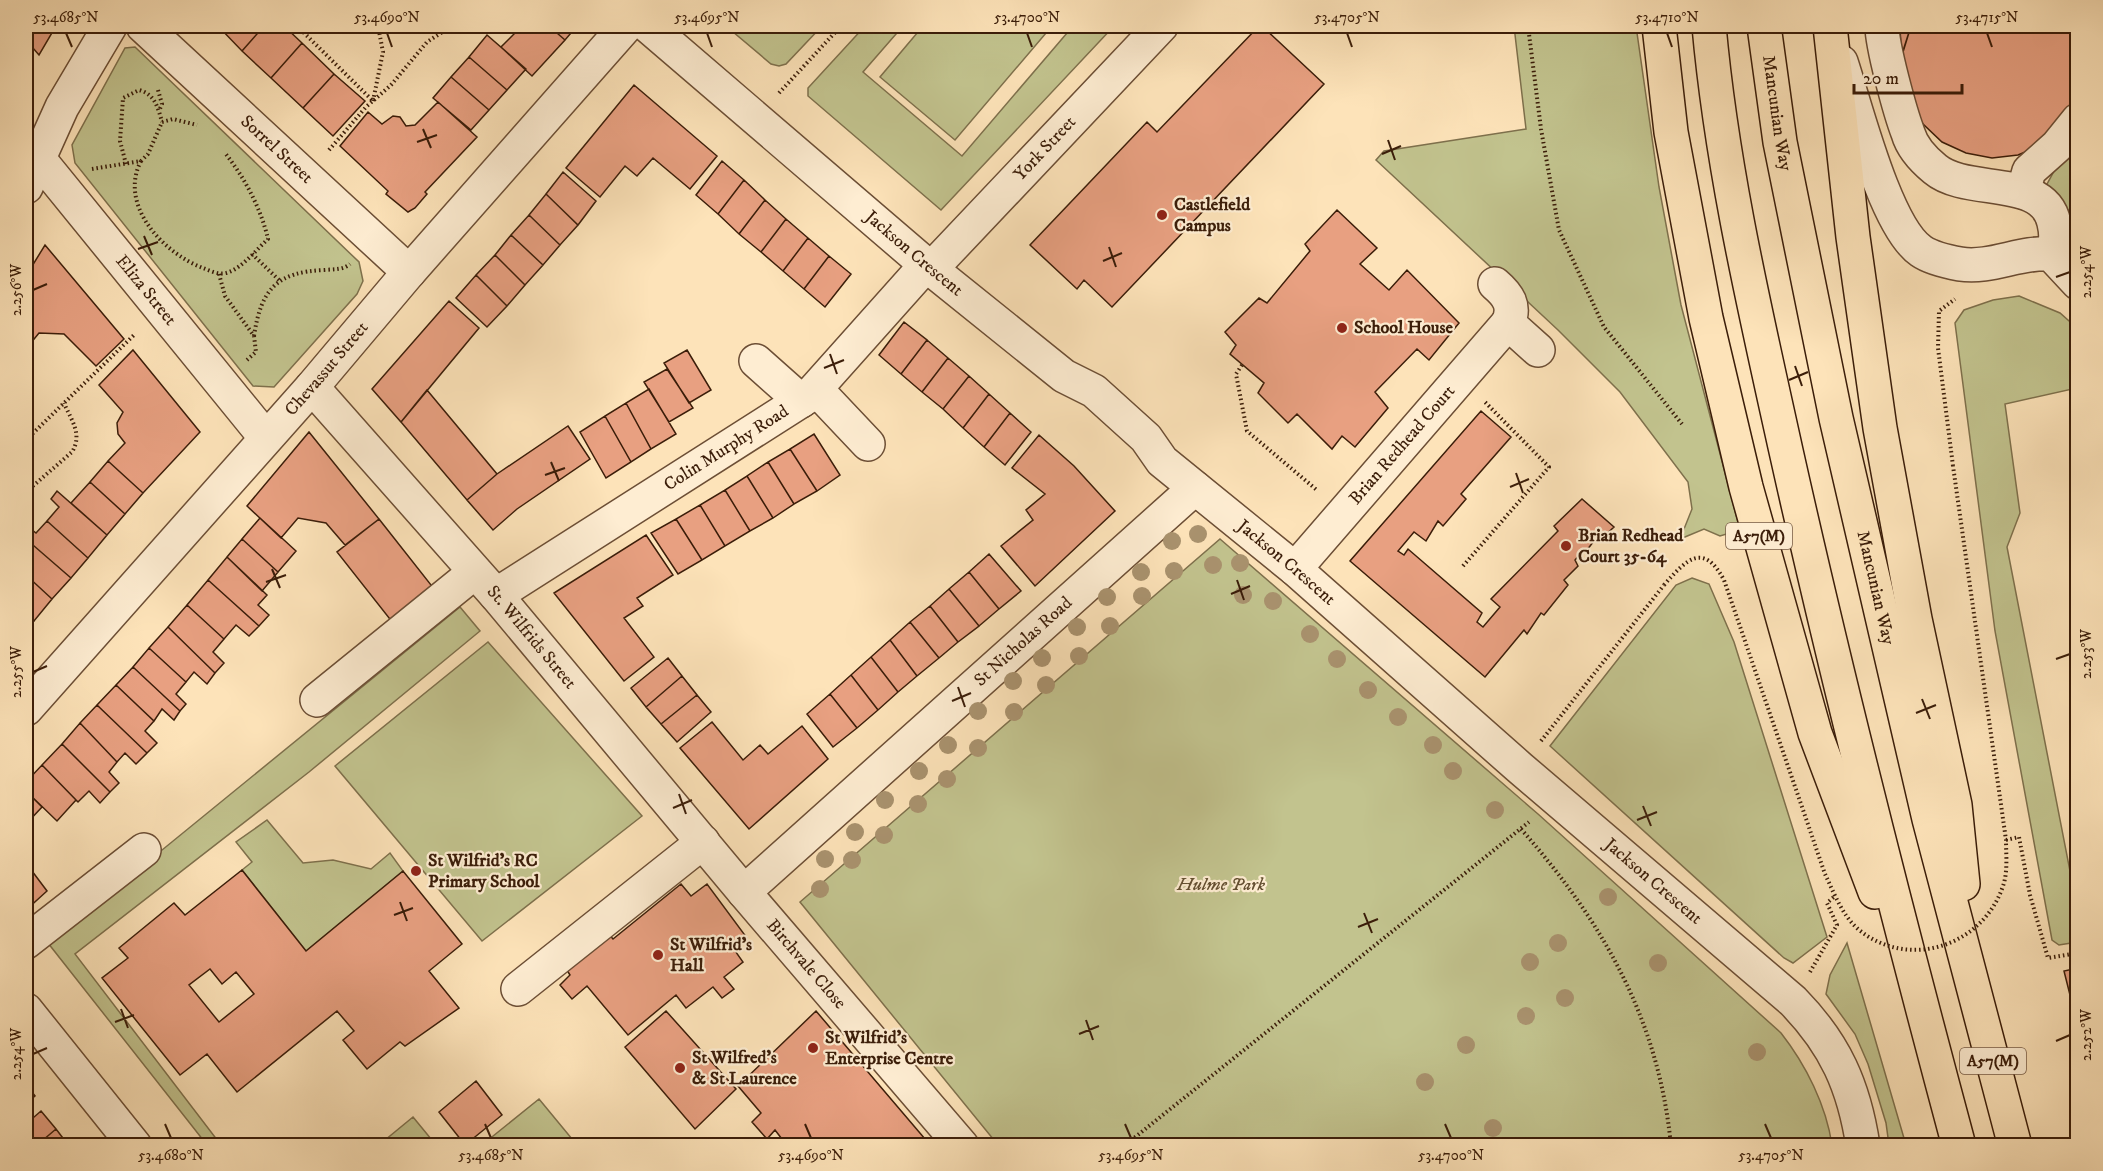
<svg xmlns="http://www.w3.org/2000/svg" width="2103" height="1171" font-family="'IM FELL DW Pica',serif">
<rect width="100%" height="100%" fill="#fde3b9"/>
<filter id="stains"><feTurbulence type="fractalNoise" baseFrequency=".00333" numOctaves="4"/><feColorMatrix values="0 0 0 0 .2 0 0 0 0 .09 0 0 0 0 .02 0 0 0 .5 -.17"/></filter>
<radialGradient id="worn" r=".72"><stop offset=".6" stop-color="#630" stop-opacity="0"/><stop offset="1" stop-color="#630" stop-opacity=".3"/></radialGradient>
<path fill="#c2c38e" stroke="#7e704c" stroke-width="1.5" d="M726,26H822L786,64L779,66L771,64Z
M865,26H903L863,72L962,156L1073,26H1114L941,210L808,96V88Z
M923,26H1052L955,140L880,77Z
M1514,26H1636L1659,187L1681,305L1740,530L1720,536L1704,529L1680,539L1692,509L1688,482L1620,392L1558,330L1376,160L1384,151L1526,129Z
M135,47L359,262L363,281L357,294L274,387L253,386L75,163L72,145L125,48Z
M2077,145V226L2073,231L2072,214L2046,186L2059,162Z
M2019,296L2060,313L2077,328V388L2005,404L2020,513L2007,547L2077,907V942L2059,945L2052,940L1995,631L1955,323L1964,310L1993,300Z
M1220,539L1538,814L1781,1033C1806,1065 1826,1105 1832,1145H998L800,902Z
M1692,578L1709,584L1734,642L1827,937L1793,963L1784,958L1550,746L1676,585Z
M460,607L480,631L309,772L75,954L221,1145H207L48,943Z
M488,642L642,816L482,941L335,766Z
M267,820L303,863L333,860L371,869L390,853L403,871L306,951L242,870L252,862L236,842Z
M1847,943L1906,1145H1889L1886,1123L1868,1064L1855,1034L1826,994L1830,975Z
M539,1099L577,1145H482Z
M413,1117L436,1145H379Z"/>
<path fill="#e8a081" stroke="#3b1d09" stroke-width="1.5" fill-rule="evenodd" d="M26,26H56L39,55L26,40Z
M218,26H264L242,51Z
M264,26H284L302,43L271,78L242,51Z
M522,26H549L565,40L532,76L501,47Z
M549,26H577L565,40Z
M1259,26H1262L1324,84L1112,307L1084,280L1077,289L1030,245L1147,122L1157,132Z
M1900,26H1911L1903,52L1901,50Z
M1911,26H2077L2078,105L2042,145L2018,155L1992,158L1966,153L1942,142L1923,124L1909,102L1902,77L1903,51Z
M487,35L526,69L507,90L469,57Z
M302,43L334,74L303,108L271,78Z
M469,57L507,90L489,110L451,77Z
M334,74L365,101L333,136L303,108Z
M451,77L489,110L471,130L433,98Z
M634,85L717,156L690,189L653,158L637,176L625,166L600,197L566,168Z
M438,102L477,137L425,192L427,194L415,208L408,212L386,194L388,191L340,146L368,112L382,124L393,116L400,117L406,126L415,125Z
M722,161L744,180L718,214L696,195Z
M563,172L596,201L578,225L546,194Z
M744,180L765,200L739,234L718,214Z
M546,194L578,225L560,245L529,215Z
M765,200L786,219L761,252L739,234Z
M1337,210L1377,248L1360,264L1389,290L1407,270L1459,323L1429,360L1417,349L1375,392L1388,408L1355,447L1342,436L1332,449L1297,414L1288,423L1258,393L1264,383L1230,354L1236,345L1225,332L1259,298L1267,303L1310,251L1305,244Z
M529,215L560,245L543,265L511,235Z
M786,219L808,238L783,271L761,252Z
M511,235L543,265L525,285L495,255Z
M808,238L829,256L804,289L783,271Z
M45,245L124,339L96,366L64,334L39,333L26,349V276Z
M495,255L525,285L507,306L476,275Z
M829,256L851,274L825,307L804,289Z
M476,275L507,306L487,327L456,298Z
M449,301L479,328L401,422L372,389Z
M904,322L927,340L901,374L879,355Z
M927,340L948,358L922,392L901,374Z
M133,350L200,432L143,493L108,461L125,443L118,434L117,423L123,412L99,385Z
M687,350L711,390L689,403L664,363Z
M26,353L32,359L26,366Z
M948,358L969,376L943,409L922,392Z
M667,369L693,408L669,422L644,382Z
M969,376L989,394L963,428L943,409Z
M649,389L676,434L651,449L626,403Z
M427,390L497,474L467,500L401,422Z
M989,394L1010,413L984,447L963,428Z
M626,403L651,449L631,462L605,416Z
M1481,411L1511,437L1461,494L1466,499L1443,526L1438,521L1426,541L1414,532L1398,551L1404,555L1408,549L1482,613L1477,622L1483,627L1500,607L1491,599L1558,531L1554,526L1582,499L1614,527L1600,540L1597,537L1587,550H1583L1575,560L1578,566L1564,580L1568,585L1544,615L1541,613L1527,634L1524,630L1485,677L1350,561Z
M1010,413L1031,432L1005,465L984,447Z
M605,416L631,462L606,478L580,432Z
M568,426L590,459L517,509L493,530L467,500L497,474Z
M309,432L379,519L345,545L326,523L298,518L281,538L247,506Z
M814,434L840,475L817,491L790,449Z
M1039,435L1074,466L1115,511L1035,586L1001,546L1033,520L1026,510L1045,494L1012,468Z
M790,449L817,491L794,504L768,462Z
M108,461L143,493L125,514L90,482Z
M768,462L794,504L773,518L747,476Z
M747,476L773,518L750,531L725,490Z
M90,482L125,514L107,535L71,503Z
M725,490L750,531L725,546L700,505Z
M57,491L107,535L88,558L47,521L59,507L51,499Z
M700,505L725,546L702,560L676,519Z
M260,518L296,551L278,572L242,539Z
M379,519L435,590L393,623L337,552Z
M676,519L702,560L678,574L651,533Z
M47,521L88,558L71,578L26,539L27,526L36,533Z
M646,535L673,575L637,598L643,606L624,618L654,657L624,681L554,593Z
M26,539L71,578L52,599L26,575Z
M242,539L278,572L262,591L227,557Z
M989,554L1021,591L999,609L969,572Z
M227,557L267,595L258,605L269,615L259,626L208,580Z
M969,572L999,609L979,626L949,589Z
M26,575L52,599L34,621L26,614Z
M208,580L259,626L249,636L236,625L224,639L187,605Z
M949,589L979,626L958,642L930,606Z
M187,605L224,639L213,652L224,663L215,673L168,627Z
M930,606L958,642L939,658L910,622Z
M26,614L34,621L26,630Z
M910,622L939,658L917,676L890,640Z
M168,627L215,673L207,684L194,672L186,682L149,648Z
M890,640L917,676L898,692L871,657Z
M149,648L186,682L176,694L186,704L180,711L133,667Z
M871,657L898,692L878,710L851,675Z
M668,658L682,676L646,707L631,688Z
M133,667L180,711L174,720L162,709L154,721L116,685Z
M851,675L878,710L857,728L830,694Z
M682,676L697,695L661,724L646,707Z
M116,685L154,721L145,731L157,743L147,753L97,705Z
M830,694L857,728L833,747L807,714Z
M697,695L711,712L677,742L661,724Z
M97,705L147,753L136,764L125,753L117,762L80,723Z
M712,722L743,760L760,745L768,754L802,726L828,759L749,829L680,748Z
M80,723L117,762L109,772L119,783L110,792L62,744Z
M62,744L110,792L100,803L89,791L78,802L42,765Z
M42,765L76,800L57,821L26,791V782Z
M26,791L42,807L26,824Z
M26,863L47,891L26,910Z
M242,870L306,951L403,871L462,944L429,971L459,1008L405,1046L400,1042L367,1069L343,1040L354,1031L337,1011L237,1092L207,1054L180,1075L102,978L128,958L119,948L174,903L185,915ZM210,969L222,984L236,972L254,994L219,1022L189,985Z
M681,884L691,896L707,884L747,938L733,948L743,962L724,977L734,989L722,998L713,987L686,1008L676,995L628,1035L587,986L572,999L560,985L570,975L565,967L607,932L613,939Z
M2078,968V1027L2064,971Z
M666,1011L736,1089L695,1129L625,1047Z
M816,1011L931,1146H782L785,1143L775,1130L767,1139L752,1122L761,1113L738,1086Z
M476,1081L502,1115L465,1145L439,1112Z
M26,1084L35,1096L26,1104Z
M41,1111L56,1129L36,1146H26V1124Z
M56,1129L69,1146H36Z"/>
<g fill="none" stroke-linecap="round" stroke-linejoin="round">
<defs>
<g id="minor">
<path id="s1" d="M143,26L409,272"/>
<path id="s2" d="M648,26L931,269L1064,376L1094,391L1146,438L1162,461L1295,569L1520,768L1793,1001C1835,1044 1854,1086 1863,1146"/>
<path d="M1882,26C1882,46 1900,112 1908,133C1912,147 1924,160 1935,169C1967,196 2044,174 2054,223C2057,236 2056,243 2051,254"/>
<path d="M1841,62C1856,107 1885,226 1921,251C1931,258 1949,262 1960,264C1991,269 2021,251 2051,254L2078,283"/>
<path id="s3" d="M26,143L266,438"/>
<path d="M26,187L62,107L110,26"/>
<path d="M2023,192L2029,171L2057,146L2078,120"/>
<path id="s4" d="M931,269L1161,26"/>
<path d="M1495,284C1508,295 1516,306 1508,323L1538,350"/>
<path d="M756,361L801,401"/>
<path id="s5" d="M312,387L496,595L744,892L962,1146"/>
<path d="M816,389L868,444"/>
<path id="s6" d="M1295,569L1508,323"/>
<path id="s7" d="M496,595L810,395L926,265"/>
<path d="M317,700L475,572"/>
<path id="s8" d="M26,709L312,387L409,272L626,26"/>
<path id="s9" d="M744,892L1195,488"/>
<path d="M26,942L144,850"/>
<path d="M518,989L703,842"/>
<path d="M26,1010L135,1146"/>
</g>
<g id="highway">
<path d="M1659,26L1671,132L1706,318L1746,487L1815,733L1875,892"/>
<path d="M1709,26C1722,170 1755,310 1786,451C1838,684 1897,915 1959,1146"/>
<path id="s10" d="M1764,26L1780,142L1836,418L1929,819L2015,1146"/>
<path d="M1830,26L1853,237L1880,428L1915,619L1955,805L1963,884"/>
</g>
</defs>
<use href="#minor" stroke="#6c4e35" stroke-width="36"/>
<use href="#highway" stroke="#3b1d09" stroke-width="36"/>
<path stroke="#3b1d09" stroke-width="4" stroke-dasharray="1.5 3" stroke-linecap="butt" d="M297,26L373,101
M1528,26L1541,129L1559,230L1604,327L1682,424
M158,90L162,104L159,111
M779,93L841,26
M373,101L383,52L378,26
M329,150L366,107L391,85L427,42L447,29L464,26
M141,161C118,205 163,253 203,268C211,271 220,276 229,272C243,267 257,249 268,239C261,209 245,178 225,153
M126,164L120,141L123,98L139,90C155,94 158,108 162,122
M92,169L141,161L148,154L162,122L173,119L197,125
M252,254L279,280
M219,274L225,296L254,336L256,352L247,360
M254,336C261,289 277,272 324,270C334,269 343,270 350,264
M1242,365L1236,374L1247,431L1318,491
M26,440L135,334
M1953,466L1938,348L1939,311L1955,299
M26,492L72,452C83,434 71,420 64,403
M1463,566L1549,467L1485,402
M1541,741L1664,585
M1521,829C1603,922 1659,1020 1671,1146
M2006,840L2019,837L2030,895L2048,958L2078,953
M1810,972L1837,925L1827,903L1835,896
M1124,1146L1529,822"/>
<use href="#minor" stroke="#feedd2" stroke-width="33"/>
<use href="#highway" stroke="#fde3b9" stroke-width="33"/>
<path stroke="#3b1d09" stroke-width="4" stroke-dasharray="1.5 3" stroke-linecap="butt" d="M1664,585C1686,560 1703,541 1724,580L1825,874C1834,893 1842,915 1858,929C1908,971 1983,946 2003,886C2008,872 2006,855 2006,840L1953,466"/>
</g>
<g fill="#a9926e">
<circle cx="1198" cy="534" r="9"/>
<circle cx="1172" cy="541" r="9"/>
<circle cx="1240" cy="563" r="9"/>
<circle cx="1213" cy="565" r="9"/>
<circle cx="1174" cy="571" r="9"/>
<circle cx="1141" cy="572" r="9"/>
<circle cx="1243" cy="595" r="9"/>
<circle cx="1142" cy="596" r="9"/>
<circle cx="1107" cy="597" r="9"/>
<circle cx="1273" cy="601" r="9"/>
<circle cx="1110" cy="626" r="9"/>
<circle cx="1077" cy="627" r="9"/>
<circle cx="1310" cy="634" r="9"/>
<circle cx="1079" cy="656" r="9"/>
<circle cx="1042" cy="658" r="9"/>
<circle cx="1337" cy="659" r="9"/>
<circle cx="1013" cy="681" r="9"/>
<circle cx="1046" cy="685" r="9"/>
<circle cx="1368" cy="690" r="9"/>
<circle cx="978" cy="711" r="9"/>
<circle cx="1014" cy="712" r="9"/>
<circle cx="1398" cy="717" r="9"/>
<circle cx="948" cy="745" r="9"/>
<circle cx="1433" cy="745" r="9"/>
<circle cx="978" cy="748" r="9"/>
<circle cx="919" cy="771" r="9"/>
<circle cx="1453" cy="771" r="9"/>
<circle cx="947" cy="779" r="9"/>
<circle cx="885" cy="800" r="9"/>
<circle cx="918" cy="804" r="9"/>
<circle cx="1495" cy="810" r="9"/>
<circle cx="855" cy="832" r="9"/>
<circle cx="884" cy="835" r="9"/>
<circle cx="825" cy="859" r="9"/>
<circle cx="852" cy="860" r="9"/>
<circle cx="820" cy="889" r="9"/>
<circle cx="1608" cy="897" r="9"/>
<circle cx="1558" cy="943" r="9"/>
<circle cx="1530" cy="962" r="9"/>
<circle cx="1658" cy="963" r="9"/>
<circle cx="1565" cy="998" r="9"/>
<circle cx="1526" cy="1016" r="9"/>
<circle cx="1466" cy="1045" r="9"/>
<circle cx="1757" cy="1052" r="9"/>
<circle cx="1425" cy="1082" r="9"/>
<circle cx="1493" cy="1128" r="9"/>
</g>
<path fill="none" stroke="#3b1d09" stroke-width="2" d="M66,33L72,47M387,33L392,47M707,33L712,47M1027,33L1032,47M1347,33L1352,47M1667,33L1672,47M1987,33L1992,47M423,129L431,148M1388,140L1395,160M417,142L437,135M1382,154L1401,146M144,236L152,255M1109,247L1116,267M138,249L158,242M1103,261L1122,253M2056,277L2070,272M33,290L47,284M830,354L837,374M1795,366L1802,386M824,368L844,360M1789,380L1808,372M551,462L559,481M1516,473L1523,493M545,475L565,468M1510,487L1529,479M272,569L280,588M1237,580L1244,600M266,582L286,575M1231,594L1250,586M2056,659L2070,654M33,672L47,666M958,687L965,707M1922,699L1930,719M952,701L971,693M1916,713L1936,705M679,794L686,814M1643,806L1651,826M673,808L692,800M1637,820L1657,812M400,902L407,921M1364,913L1372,933M394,915L413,908M1358,927L1378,919M121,1009L128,1028M1086,1020L1093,1040M115,1022L134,1015M1079,1034L1099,1026M2056,1041L2070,1035M33,1054L47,1048M165,1124L171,1138M485,1124L491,1138M805,1124L811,1138M1125,1124L1131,1138M1445,1124L1451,1138M1765,1124L1771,1138"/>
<g fill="#8f2418" stroke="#feedd2" stroke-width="2">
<circle cx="1162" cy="215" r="6"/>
<circle cx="1342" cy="328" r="6"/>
<circle cx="1566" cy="546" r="6"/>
<circle cx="416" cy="871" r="6"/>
<circle cx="658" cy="955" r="6"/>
<circle cx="813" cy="1048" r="6"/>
<circle cx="680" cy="1068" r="6"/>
</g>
<g text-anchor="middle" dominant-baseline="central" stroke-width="4.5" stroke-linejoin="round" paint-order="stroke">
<g fill="#feedd2" stroke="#765b45" stroke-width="1.5">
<rect x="1726" y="523" width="66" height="26" rx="4.5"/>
<rect x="1960" y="1048" width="66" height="26" rx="4.5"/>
</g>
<g font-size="16" font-weight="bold" fill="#3b1d09">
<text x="1759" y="536">A57(M)</text>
<text x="1993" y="1061">A57(M)</text>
</g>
<g font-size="18" fill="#3b1d09" stroke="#feedd2">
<text stroke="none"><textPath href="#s10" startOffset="88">Mancunian Way</textPath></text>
<text stroke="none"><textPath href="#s4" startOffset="166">York Street</textPath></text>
<text stroke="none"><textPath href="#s1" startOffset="182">Sorrel Street</textPath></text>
<text stroke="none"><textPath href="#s2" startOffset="350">Jackson Crescent</textPath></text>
<text stroke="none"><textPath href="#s3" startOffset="190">Eliza Street</textPath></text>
<text stroke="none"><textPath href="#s8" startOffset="454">Chevassut Street</textPath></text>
<text stroke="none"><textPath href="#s6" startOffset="164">Brian Redhead Court</textPath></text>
<text stroke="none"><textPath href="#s7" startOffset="273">Colin Murphy Road</textPath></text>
<text stroke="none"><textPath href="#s2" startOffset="836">Jackson Crescent</textPath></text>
<text stroke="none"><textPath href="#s10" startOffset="573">Mancunian Way</textPath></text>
<text stroke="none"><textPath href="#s5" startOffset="333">St. Wilfrids Street</textPath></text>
<text stroke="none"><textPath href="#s9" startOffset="375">St Nicholas Road</textPath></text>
<text stroke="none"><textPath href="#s2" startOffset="1322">Jackson Crescent</textPath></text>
<text stroke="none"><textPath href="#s5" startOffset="760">Birchvale Close</textPath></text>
</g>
<g font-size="18" font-weight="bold" fill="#3b1d09" stroke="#feedd2" text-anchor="start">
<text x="1174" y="205">Castlefield<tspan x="1174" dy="21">Campus</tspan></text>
<text x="1354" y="328">School House</text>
<text x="1578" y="536">Brian Redhead<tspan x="1578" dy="21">Court 35-64</tspan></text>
<text x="428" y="861">St Wilfrid's RC<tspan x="428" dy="21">Primary School</tspan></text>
<text x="670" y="945">St Wilfrid's<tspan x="670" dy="21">Hall</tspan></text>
<text x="825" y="1038">St Wilfrid’s<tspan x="825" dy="21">Enterprise Centre</tspan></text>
<text x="692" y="1058">St Wilfred's<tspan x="692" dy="21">&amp; St Laurence</tspan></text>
</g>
<g font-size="18" font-style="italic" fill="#644f31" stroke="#feedd2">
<text x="1221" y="885">Hulme Park</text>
</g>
</g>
<rect width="2103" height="1171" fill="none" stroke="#fde3b9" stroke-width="66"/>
<path d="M1854 84v9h108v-9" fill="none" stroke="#3b1d09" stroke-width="3"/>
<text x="1863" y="84" font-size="18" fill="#3b1d09" stroke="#feedd2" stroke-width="4.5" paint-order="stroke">20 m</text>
<rect x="33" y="33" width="2037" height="1105" fill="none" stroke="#3b1d09" stroke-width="2"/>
<g font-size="15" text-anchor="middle" fill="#3b1d09">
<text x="66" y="22">53.4685°N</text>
<text x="387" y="22">53.4690°N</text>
<text x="707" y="22">53.4695°N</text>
<text x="1027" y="22">53.4700°N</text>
<text x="1347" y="22">53.4705°N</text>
<text x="1667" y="22">53.4710°N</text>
<text x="1987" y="22">53.4715°N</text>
<text transform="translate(2086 272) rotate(-90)" y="5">2.254°W</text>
<text transform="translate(16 290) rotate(-90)" y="5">2.256°W</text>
<text transform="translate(2086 654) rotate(-90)" y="5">2.253°W</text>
<text transform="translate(16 672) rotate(-90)" y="5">2.255°W</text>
<text transform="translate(2086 1035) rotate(-90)" y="5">2.252°W</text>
<text transform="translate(16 1054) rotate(-90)" y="5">2.254°W</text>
<text x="171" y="1160">53.4680°N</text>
<text x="491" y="1160">53.4685°N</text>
<text x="811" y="1160">53.4690°N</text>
<text x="1131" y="1160">53.4695°N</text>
<text x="1451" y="1160">53.4700°N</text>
<text x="1771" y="1160">53.4705°N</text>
</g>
<rect width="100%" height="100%" filter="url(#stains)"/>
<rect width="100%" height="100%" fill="url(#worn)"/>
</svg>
